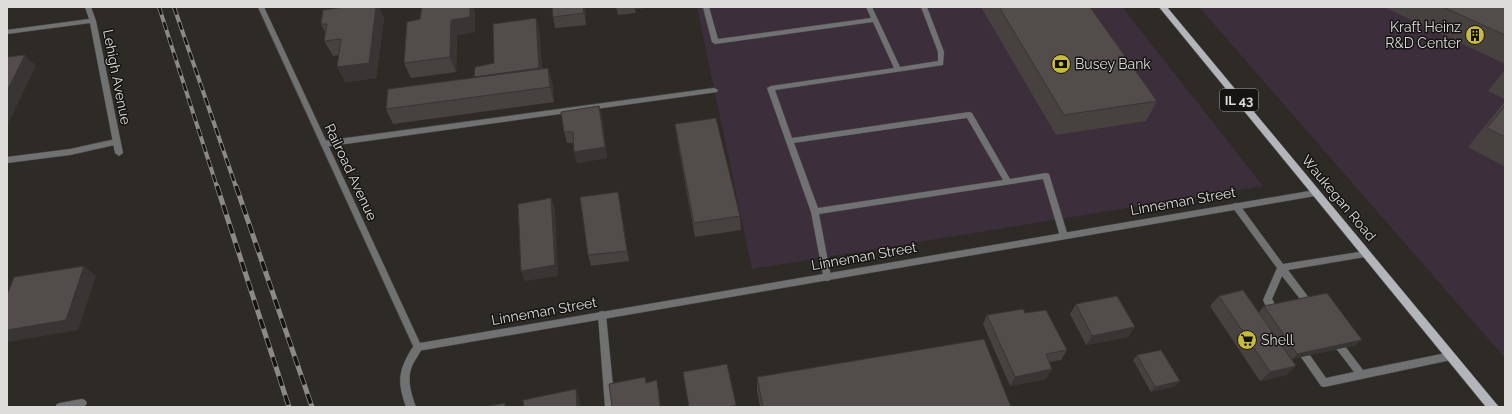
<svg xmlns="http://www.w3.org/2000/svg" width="1512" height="414" font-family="Raleway,sans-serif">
<rect width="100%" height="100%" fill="#2e2b27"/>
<path fill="#3c2e3b" d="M697,7H1122L1263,186L752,269Z
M1199,7H1505V358Z"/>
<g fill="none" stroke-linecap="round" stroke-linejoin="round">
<defs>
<path id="service" d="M703,7H709L718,39L871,18L866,7H872L900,67L938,61V52L921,7H927L944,52L943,65L775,90L792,138L969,112L972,113L1010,179L1046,173L1049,174L1068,236L1067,238H1061L1060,236L1043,179L819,214L831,277L830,280L827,281L824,280L811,212L767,88L771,86L894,68L873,22L715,44L712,42ZM967,118L1003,180L818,208L794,143Z
M714,88L718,90L717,92L324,147L320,144L324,141Z
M116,139L120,142L119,144L70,155L7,163V157L70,149Z
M1236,203L1239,204L1283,264L1365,251L1368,252L1369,254L1368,256L1365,257L1288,270L1315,306L1314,309L1311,310L1308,309L1282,276L1272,299L1280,313L1279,316C1271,318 1266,306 1263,300L1277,268L1233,208L1232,206L1233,204Z
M602,311L605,312L606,315L615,407H605L598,315L599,312Z
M1335,336L1338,337L1363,370L1451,352L1454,353L1456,356L1454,359L1451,360L1324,387L1321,386L1294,347L1296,344L1299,343L1302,344L1326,378L1354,372L1332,343L1330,340L1332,337Z
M418,343L421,344L423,347C420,353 416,358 413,364C406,378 411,393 416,407H406C399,386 397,375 408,355C411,350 413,345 418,343Z"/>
<path id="minor" d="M85,7H91L96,21L123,153L119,156L115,153L90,23L7,34V30L89,19Z
M258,7H264L420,343L1315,190L1318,191L1319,193L1318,195L1315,196L418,351L415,350Z
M82,399L85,400L87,403L85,406L83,407H55L57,404L60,403Z"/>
<path id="primary" d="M1159,7H1167L1499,407H1486Z"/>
</defs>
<use href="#service" stroke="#4a4744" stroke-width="1"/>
<use href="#minor" stroke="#4a4744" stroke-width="1"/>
<use href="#primary" stroke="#4a4744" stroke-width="1"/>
<use href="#service" fill="#6f7173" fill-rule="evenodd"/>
<use href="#minor" fill="#6f7173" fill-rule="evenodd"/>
<use href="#primary" fill="#b2b6ba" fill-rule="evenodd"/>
<defs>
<path id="rail-far1" d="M159,7L217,187
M174,7L236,187"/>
<path id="rail" d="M217,186L289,407
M236,186L312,407"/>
</defs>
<use href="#rail-far1" stroke="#8c8a87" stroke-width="4"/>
<use href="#rail" stroke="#8c8a87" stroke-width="5"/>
<use href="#rail-far1" stroke="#151412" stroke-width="2.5" stroke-dasharray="8" stroke-linecap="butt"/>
<use href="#rail" stroke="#151412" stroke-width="3.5" stroke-dasharray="10" stroke-linecap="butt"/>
</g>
<path fill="#474140" d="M346,7H379L384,18L376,78L345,82L339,55L333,56L324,41L326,34L321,24Z
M422,7H473L475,13V32L457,35L456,72L411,78L404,63L420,19Z
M552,7H585L586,25L555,28L553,17Z
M616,7H646V8L635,9L636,13L618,15Z
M981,7H1090L1157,101L1146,121L1056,135Z
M1384,7H1505V64Z
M539,30L542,69L548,68L552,83L554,102L393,124L386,109L474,78Z
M1505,70V99L1488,91Z
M1505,101V167L1468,147Z
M599,106L602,117L607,158L577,163L574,152L573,143H567L564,132Z
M675,124L740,216L741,230L695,237L677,139Z
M620,203L629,261L591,266L588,255Z
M1219,296L1259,312L1264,306L1356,345L1292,359L1296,366L1286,375L1260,381L1210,306Z
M1076,304L1128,337L1086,345L1070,314Z
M1025,313L1067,350L1061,360L1049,362L1046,379L1010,386L983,324L987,315Z
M1137,355L1180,381L1175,386L1151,392L1133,360Z
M757,377L1011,407H760L757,391Z"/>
<path fill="#393534" d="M376,7H379L384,18L376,78L345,82L337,67Z
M470,7H473L475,13V32L457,35L456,72L450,57L451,20Z
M583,7H585L586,25Z
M635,7H646V8L635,9Z
M536,18L539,30L542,79L478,88L474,77L539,68Z
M25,55L36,66L7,126V91Z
M548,68L552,83L554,102L550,87Z
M599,106L602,117L607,158L577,163L574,152Z
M618,192L620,203L629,261L627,251Z
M551,198L555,208L558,276L525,281L521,271Z
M84,266L96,276L78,330L7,342V330Z
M7,281L9,282L7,287Z
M1135,327L1128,337L1086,345L1092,336Z
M1362,340L1356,345L1292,359L1297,354Z
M1296,366L1286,375L1260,381L1270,372Z
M1052,369L1046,379L1010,386L1015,377Z
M657,380L659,390L661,407H660Z
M1180,381L1175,386L1151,392L1155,387Z
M576,389L579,398L580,407H577Z
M736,405V407H728Z"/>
<path fill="#524c4b" stroke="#393534" d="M346,7H376L369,63L337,67L341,39L324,41L327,24H321L323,10Z
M422,7H470V17L451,20L450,57L404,63L407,22L420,19Z
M552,7H583L584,13L553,17Z
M999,7H1090L1157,101L1064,115Z
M1443,7H1505V35Z
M536,18L539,68L474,77L475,67L494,63L493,24Z
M25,55L7,91V57Z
M548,68L550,87L386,109L388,89Z
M599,106L605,147L574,152L573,132H564L561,112Z
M1505,106V137L1487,128Z
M716,118L740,216L694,223L675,124Z
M618,192L627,251L588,255L580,197Z
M551,198L555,265L521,271L518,204Z
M84,266L66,320L7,330V295L14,277Z
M1243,290L1296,366L1270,372L1219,296Z
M1327,293L1362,340L1297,354L1264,306Z
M1117,296L1135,327L1092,336L1076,304Z
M1023,309L1025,313L1046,310L1067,350L1046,354L1052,369L1015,377L987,315Z
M984,339L1011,407H763L757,377Z
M1161,350L1180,381L1155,387L1137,355Z
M727,364L736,405L728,407H689L683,372Z
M645,377L646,383L657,380L660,407H612L609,384Z
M576,389L577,407H524L523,400Z
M505,403V407H484Z"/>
<defs>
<symbol id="building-disc" viewBox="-11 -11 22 22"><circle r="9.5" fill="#c9bb3a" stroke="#151412"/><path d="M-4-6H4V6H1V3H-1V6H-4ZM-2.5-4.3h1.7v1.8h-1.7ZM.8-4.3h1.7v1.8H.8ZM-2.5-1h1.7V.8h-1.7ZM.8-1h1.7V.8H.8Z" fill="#111"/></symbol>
<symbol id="bank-disc" viewBox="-11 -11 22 22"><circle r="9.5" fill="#c9bb3a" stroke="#151412"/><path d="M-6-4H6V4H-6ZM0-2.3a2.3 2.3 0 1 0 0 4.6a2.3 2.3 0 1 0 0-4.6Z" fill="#111"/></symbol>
<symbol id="supermarket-disc" viewBox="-11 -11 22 22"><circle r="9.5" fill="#c9bb3a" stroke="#151412"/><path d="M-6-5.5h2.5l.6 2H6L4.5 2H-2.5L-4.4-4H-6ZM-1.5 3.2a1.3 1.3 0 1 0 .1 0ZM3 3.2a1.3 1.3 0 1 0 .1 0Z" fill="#111"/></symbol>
</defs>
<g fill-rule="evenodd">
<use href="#building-disc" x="1464" y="24" width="22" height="22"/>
<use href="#bank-disc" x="1050" y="53" width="22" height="22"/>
<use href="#supermarket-disc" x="1236" y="329" width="22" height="22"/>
</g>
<g text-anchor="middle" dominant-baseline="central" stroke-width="3" stroke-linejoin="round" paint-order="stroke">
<rect fill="#151412" stroke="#a2a09e" stroke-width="1" x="1220" y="89" width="38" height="22" rx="3"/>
<g font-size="13" font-weight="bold" fill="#dedcda">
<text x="1239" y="100">IL 43</text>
</g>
<g font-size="14" fill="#dedcda" stroke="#151412" text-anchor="start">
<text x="1461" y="27" text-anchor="end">Kraft Heinz<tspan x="1461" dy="16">R&amp;D Center</tspan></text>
<text x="1075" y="64">Busey Bank</text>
<text x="1261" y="340">Shell</text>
</g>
<g font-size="14" fill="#dedcda" stroke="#151412">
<text transform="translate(117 77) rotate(79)">Lehigh Avenue</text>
<text transform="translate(351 172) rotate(65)">Railroad Avenue</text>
<text transform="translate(1339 198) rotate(50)">Waukegan Road</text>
<text transform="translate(1183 201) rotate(-10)">Linneman Street</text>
<text transform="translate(864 256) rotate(-10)">Linneman Street</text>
<text transform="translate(544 311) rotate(-10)">Linneman Street</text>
</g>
</g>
<rect width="1512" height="414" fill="none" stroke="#dedcda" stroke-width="16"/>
</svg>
